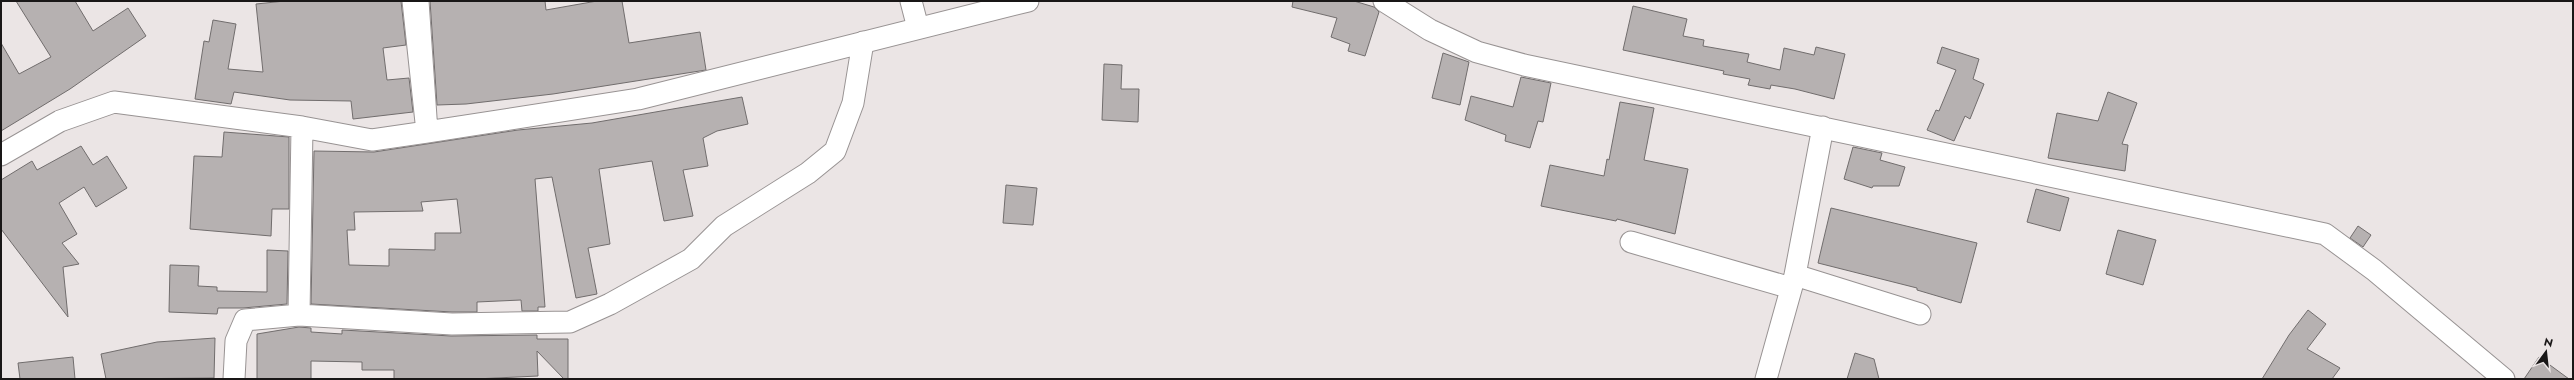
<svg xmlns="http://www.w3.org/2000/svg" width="2574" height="380" font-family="Jost,sans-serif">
<rect width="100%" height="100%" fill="#ebe5e5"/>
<path fill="#b6b1b1" stroke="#716d6d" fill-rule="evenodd" d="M16,1H75L93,31L128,8L146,36L70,89L1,131V43L19,74L51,57Z
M285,1H401L406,45L383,48L387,80L409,78L413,112L353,119L351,101L290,100L234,92L231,104L195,99L204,41L209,42L213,20L236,24L228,69L263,72L256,4Z
M430,1H545L546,10L597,1H622L629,43L700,32L706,70L553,94L466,104L437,105Z
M1293,1H1354L1374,7L1379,12L1365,56L1348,51L1350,44L1331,37L1337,18L1292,7Z
M1633,6L1687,19L1683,36L1704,40L1703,46L1749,54L1747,62L1780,70L1784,48L1814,55L1816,47L1845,54L1834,99L1795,89L1771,85L1770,89L1748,85L1750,79L1723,74L1724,71L1623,50Z
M1942,47L1979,59L1973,79L1984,84L1970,119L1965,116L1954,141L1927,130L1936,110L1939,111L1956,70L1937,63Z
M1443,53L1469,62L1460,105L1432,98Z
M1104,64L1122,65L1121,89H1139L1138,122L1102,120Z
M1521,77L1551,83L1543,122L1538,121L1530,148L1505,141L1506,135L1465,120L1471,96L1513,107Z
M2108,92L2137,103L2122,144L2128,145L2125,171L2048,158L2057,113L2098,121Z
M742,97L748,124L717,131L703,138L708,166L683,170L693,216L664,221L652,161L599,169L610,244L588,248L597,294L576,298L552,177L535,179L545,307H538V311H522L521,300L477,302V312H452L311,304L314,151L374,152L518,130L592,123ZM457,199L461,233H435V250L389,249V266L349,265L347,230H355L354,212L423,211L421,202Z
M1620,102L1654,108L1644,160L1688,169L1675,234L1617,219L1616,221L1541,206L1550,165L1604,176L1607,159L1609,160Z
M224,132L289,137V209H272L271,236L190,229L194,156L222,157Z
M81,146L93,165L107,156L127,188L96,207L84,187L59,203L77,234L62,243L79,264L63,267L68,317L1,229V180L32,161L37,170Z
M1853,147L1882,153L1880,160L1905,167L1899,186H1873L1872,188L1844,179Z
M1006,185L1037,188L1033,225L1003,223Z
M2036,189L2069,198L2060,231L2027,222Z
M1831,208L1977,243L1961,303L1917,290V288L1818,263Z
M2358,226L2371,235L2363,247L2350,238Z
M2118,230L2156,240L2143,285L2106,274Z
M267,250L288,251L287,304L243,308H218L217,314L169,312L170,265L199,266L198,286L217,287V291L267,292Z
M2308,310L2326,324L2307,349L2340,368L2332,379H2262L2289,335Z
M299,327L311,328V332L342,334V330L451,336L537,335V339H568V379H564L537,351L538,376L475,379H394V370H362V362L311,361V379H257V334Z
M215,338L214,378L106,379L101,354L157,342Z
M1855,353L1874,359L1879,379H1847Z
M73,357L75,379H20L18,363Z
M2539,357L2569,379H2524Z"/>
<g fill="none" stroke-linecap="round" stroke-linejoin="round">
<defs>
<path id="street" d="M413,1L427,132L418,1
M911,1L918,28
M1384,1L1430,30L1477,52L1524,65L2325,234L2374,270L2504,379
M1,155L60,121L114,102L302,127L372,140L427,132L638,99L1028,1
M1631,242L1791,288
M1795,275L1920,314
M299,315L302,127
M234,379L236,341L245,320L299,315L452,324L570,322L610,304L691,259L724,226L808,173L835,151L853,103L863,42
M1766,379L1795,275L1823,127"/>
</defs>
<use href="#street" stroke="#989393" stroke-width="23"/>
<use href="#street" stroke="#fff" stroke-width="21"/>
</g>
<rect width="2574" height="380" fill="none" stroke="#191717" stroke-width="4"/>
<g transform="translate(2546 352) rotate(15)" stroke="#ebe5e5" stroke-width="3" paint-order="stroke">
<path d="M0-3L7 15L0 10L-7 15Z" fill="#191717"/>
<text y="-6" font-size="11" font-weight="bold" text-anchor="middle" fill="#191717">N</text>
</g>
</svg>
